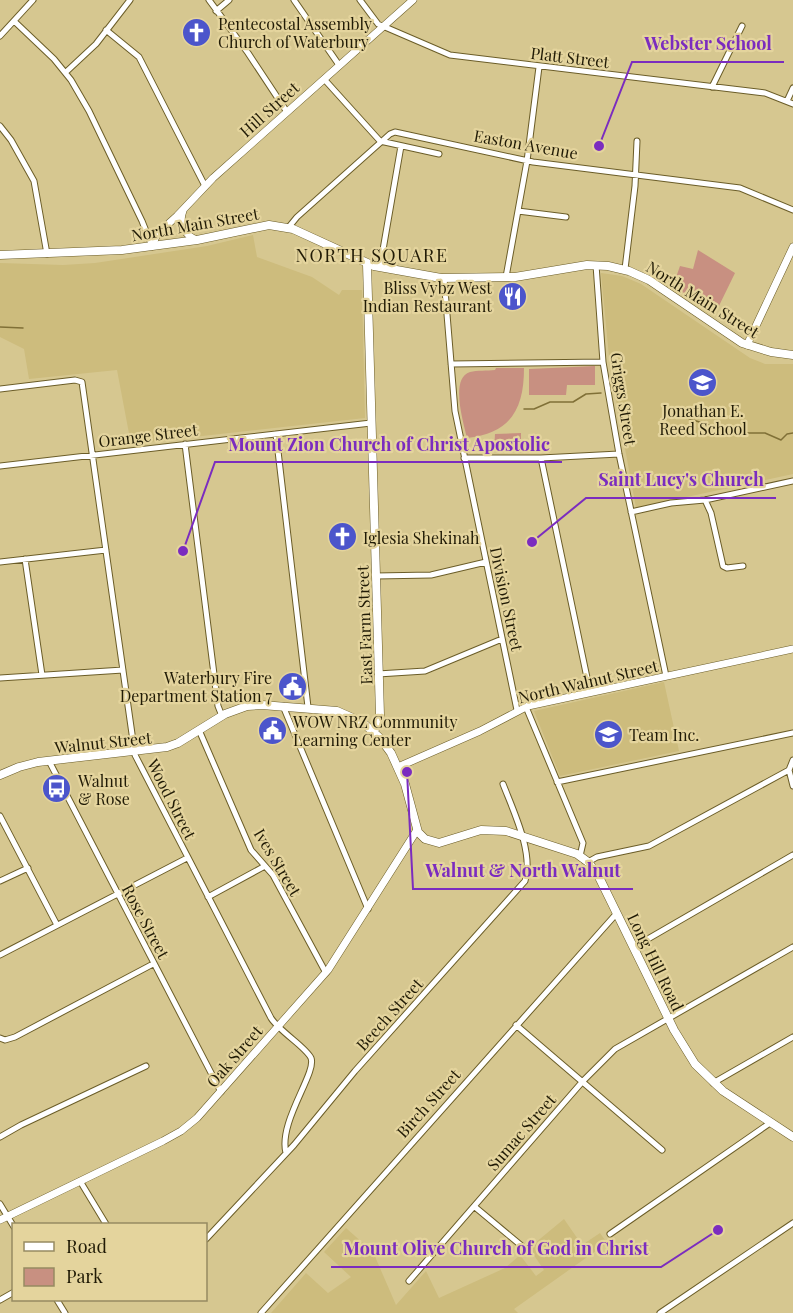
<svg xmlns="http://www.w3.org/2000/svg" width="793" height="1313" font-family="'Playfair Display',serif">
<rect width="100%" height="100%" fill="#d6c790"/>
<path fill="#cdbc7d" d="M253,235L257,257L312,277L339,295L342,290H362L365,418L131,444L117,370L29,379L24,349L0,337V263L63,265L95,263L207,246Z
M601,273L622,276L641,284L750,358L765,364H793V474L636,508L610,367Z
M664,682L679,751L560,776L534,711Z
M564,1219L582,1245L600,1233L607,1243L514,1309L518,1313H271L306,1273L328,1293L351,1277L324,1252L346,1228L373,1252L396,1305L426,1271L439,1298L505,1268L520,1255L536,1276L544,1270L529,1248Z"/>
<path fill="#c89081" d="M698,250L735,273L715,314L673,286L680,266L693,269Z
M595,366V385H567L566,395H529V369Z
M496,368H524C524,409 511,433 467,438C463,421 450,378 470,372C477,370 487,371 495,370Z
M521,433V450L494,451L495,434Z"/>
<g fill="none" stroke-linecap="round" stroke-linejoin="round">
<path stroke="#807037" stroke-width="1.5" d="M0,327L23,328
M524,409H534L550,402H573L586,394L601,393
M687,418L718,428L746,433H765L781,440L787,434L793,433"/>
<defs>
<path id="minor" d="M209,0L248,53L287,112
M294,0L339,65
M360,0L378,24L450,55L765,93L793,104
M216,11L229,0
M14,21L54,59L71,80L89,111L142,221L152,246
M106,30L139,57L205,186
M0,36L33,0
M66,72L96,44L130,0
M324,79L380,141L439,154
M712,87L742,26
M787,101L793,88
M0,126L11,140L34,181L47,254
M518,211L566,217
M288,228L297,217L390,134L395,132L533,162L740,188L793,210
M596,265L603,362L619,454L666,676
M380,267L401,146
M625,269L635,186L637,141
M506,277L527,161L539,67
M444,278L455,411L517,710
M451,364L603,362
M0,389L75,380L82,382L135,755L271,1018C280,1032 306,1047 311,1058C317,1073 278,1122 286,1153
M276,434L308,707
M185,444L218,706L222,716
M464,458H541L619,454
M541,458L590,692
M0,466L371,423
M705,500L711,513L723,566L727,568L743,566
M631,512L671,503L705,500L793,481
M25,559L42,675
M0,562L106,550
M376,576L431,575L486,562
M378,674L425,671L502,639
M0,678L123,670
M283,706L368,909
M526,707L583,843L580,856
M199,730L251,850L273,875L326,973
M793,760L789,770L793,786
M49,761L221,1092
M557,782L793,733
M0,816L57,925
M588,862L597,857L649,846L789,770
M0,881L28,868
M208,897L265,866
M634,947L793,855
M0,955L187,858
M516,1025L662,1150
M0,1038L5,1040L15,1037L153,964
M713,1083L793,1037
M0,1137L21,1125L146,1066
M80,1181L106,1224
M0,1204L14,1227
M475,1207L523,1247
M610,1234L770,1123
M206,1239L294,1145L355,1071L525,881C534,853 513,810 503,784
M409,1281L583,1081L615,1049L793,947
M0,1300L14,1292
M57,1300L65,1313
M261,1313L617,913
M660,1313L793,1223"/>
<path id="tertiary" d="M183,211C178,223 185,236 197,240
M152,246L157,234L177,216L213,178L413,0
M747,345L793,247
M398,767L480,731L528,706L793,649
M0,1220L163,1141L181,1131L197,1118L328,970L417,830"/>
<path id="secondary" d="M0,255L122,250L197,240L269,225L293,229L374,266L441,278L515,277L587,265L608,266L629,271L649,280L742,343L771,352L793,355
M367,264L380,715L374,732
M0,775L19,767L38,762L167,747L178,743L225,714L247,706L262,705L337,711L362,722L380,738L391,753L405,784L418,832L425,839L439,843L481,830L506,831L577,854L588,862L598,875L674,1030L695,1064L723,1091L793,1137"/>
</defs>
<use href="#minor" stroke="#6b5d28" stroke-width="7"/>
<use href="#tertiary" stroke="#6b5d28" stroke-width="8"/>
<use href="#secondary" stroke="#6b5d28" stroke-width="9"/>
<use href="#minor" stroke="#fff" stroke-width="5"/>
<use href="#tertiary" stroke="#fff" stroke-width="7"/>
<use href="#secondary" stroke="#fff" stroke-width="8"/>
</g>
<defs>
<symbol id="church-disc" viewBox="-11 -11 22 22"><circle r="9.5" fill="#4c55cb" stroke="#e4d49d"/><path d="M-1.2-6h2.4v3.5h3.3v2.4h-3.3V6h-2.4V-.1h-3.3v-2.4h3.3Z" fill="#fff"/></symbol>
<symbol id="restaurant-disc" viewBox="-11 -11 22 22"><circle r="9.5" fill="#4c55cb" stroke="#e4d49d"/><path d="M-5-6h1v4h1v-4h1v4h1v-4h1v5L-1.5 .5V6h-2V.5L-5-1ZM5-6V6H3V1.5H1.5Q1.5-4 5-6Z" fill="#fff"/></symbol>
<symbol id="school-disc" viewBox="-11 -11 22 22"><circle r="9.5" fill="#4c55cb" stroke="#e4d49d"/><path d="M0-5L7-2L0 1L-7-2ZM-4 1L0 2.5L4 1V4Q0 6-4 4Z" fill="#fff"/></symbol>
<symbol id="civic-disc" viewBox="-11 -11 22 22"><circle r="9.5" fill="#4c55cb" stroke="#e4d49d"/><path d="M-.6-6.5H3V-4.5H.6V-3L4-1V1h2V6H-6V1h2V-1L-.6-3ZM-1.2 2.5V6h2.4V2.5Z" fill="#fff"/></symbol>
<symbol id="bus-disc" viewBox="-11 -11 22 22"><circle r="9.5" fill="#4c55cb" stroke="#e4d49d"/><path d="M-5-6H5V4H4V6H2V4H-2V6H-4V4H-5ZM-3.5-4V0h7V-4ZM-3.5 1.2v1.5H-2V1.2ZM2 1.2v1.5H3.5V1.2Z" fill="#fff"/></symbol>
</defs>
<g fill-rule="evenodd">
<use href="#church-disc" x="180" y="16" width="33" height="33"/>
<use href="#restaurant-disc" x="496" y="280" width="33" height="33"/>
<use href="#school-disc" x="686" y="366" width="33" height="33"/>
<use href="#church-disc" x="326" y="520" width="33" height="33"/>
<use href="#civic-disc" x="276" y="670" width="33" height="33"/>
<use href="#civic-disc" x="256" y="714" width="33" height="33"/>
<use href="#school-disc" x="592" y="718" width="33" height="33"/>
<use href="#bus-disc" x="40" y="772" width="33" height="33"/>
</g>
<g text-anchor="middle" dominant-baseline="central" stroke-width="4.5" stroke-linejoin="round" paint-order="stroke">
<g font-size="16" fill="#211b06" stroke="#e4d49d" text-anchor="start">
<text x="218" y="23">Pentecostal Assembly<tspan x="218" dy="18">Church of Waterbury</tspan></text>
<text x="492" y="287" text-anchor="end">Bliss Vybz West<tspan x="492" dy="18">Indian Restaurant</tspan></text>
<text x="703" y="410" text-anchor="middle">Jonathan E.<tspan x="703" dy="18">Reed School</tspan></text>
<text x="363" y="537">Iglesia Shekinah</text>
<text x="272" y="677" text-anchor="end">Waterbury Fire<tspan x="272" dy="18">Department Station 7</tspan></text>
<text x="293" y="721">WOW NRZ Community<tspan x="293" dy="18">Learning Center</tspan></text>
<text x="629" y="734">Team Inc.</text>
<text x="78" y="780">Walnut<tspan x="78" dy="18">&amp; Rose</tspan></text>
</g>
<g font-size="16" fill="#211b06" stroke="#e4d49d">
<text transform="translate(570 57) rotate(7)">Platt Street</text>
<text transform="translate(269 109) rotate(-42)">Hill Street</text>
<text transform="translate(526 144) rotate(10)">Easton Avenue</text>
<text transform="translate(195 224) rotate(-10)">North Main Street</text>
<text transform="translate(703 299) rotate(32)">North Main Street</text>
<text transform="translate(624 399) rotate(81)">Griggs Street</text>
<text transform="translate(148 435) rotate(-7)">Orange Street</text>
<text transform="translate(507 599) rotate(78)">Division Street</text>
<text transform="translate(364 625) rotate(-92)">East Farm Street</text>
<text transform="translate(588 681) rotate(-13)">North Walnut Street</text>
<text transform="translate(103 742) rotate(-6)">Walnut Street</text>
<text transform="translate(172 799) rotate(63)">Wood Street</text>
<text transform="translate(278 862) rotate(59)">Ives Street</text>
<text transform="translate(146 921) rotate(62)">Rose Street</text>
<text transform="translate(656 962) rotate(64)">Long Hill Road</text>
<text transform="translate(389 1014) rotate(-48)">Beech Street</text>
<text transform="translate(234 1056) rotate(-49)">Oak Street</text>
<text transform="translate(428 1103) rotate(-48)">Birch Street</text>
<text transform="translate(521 1132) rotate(-49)">Sumac Street</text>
</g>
<g font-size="18" letter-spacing="1.5" fill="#211b06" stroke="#e4d49d">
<text x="372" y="255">NORTH SQUARE</text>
</g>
</g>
<path fill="none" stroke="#7b2cbf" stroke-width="2" d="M599 146L632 62H784M183 551L215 462H562M532 542L586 498H776M407 772L413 889H633M718 1230L661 1267H331"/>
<g fill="#7b2cbf" stroke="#e4d49d" stroke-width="2">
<circle cx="599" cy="146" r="6"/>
<circle cx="183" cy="551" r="6"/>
<circle cx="532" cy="542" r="6"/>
<circle cx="407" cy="772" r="6"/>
<circle cx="718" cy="1230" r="6"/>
</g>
<g font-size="18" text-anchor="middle" font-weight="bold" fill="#7b2cbf" stroke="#e4d49d" stroke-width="4.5" stroke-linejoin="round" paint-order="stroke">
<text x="708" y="50">Webster School</text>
<text x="389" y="451">Mount Zion Church of Christ Apostolic</text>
<text x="681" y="486">Saint Lucy's Church</text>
<text x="523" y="877">Walnut &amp; North Walnut</text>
<text x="496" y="1255">Mount Olive Church of God in Christ</text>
</g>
<rect x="12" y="1223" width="195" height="78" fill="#e4d49d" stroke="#968a61" stroke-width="1.5"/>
<rect x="24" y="1242" width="30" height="9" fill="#ffffff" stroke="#968a61" stroke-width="1.5"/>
<text x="66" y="1253" font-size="18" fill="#211b06">Road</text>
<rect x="24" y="1268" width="30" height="18" fill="#c89081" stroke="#968a61" stroke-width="1.5"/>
<text x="66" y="1283" font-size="18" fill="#211b06">Park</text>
</svg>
